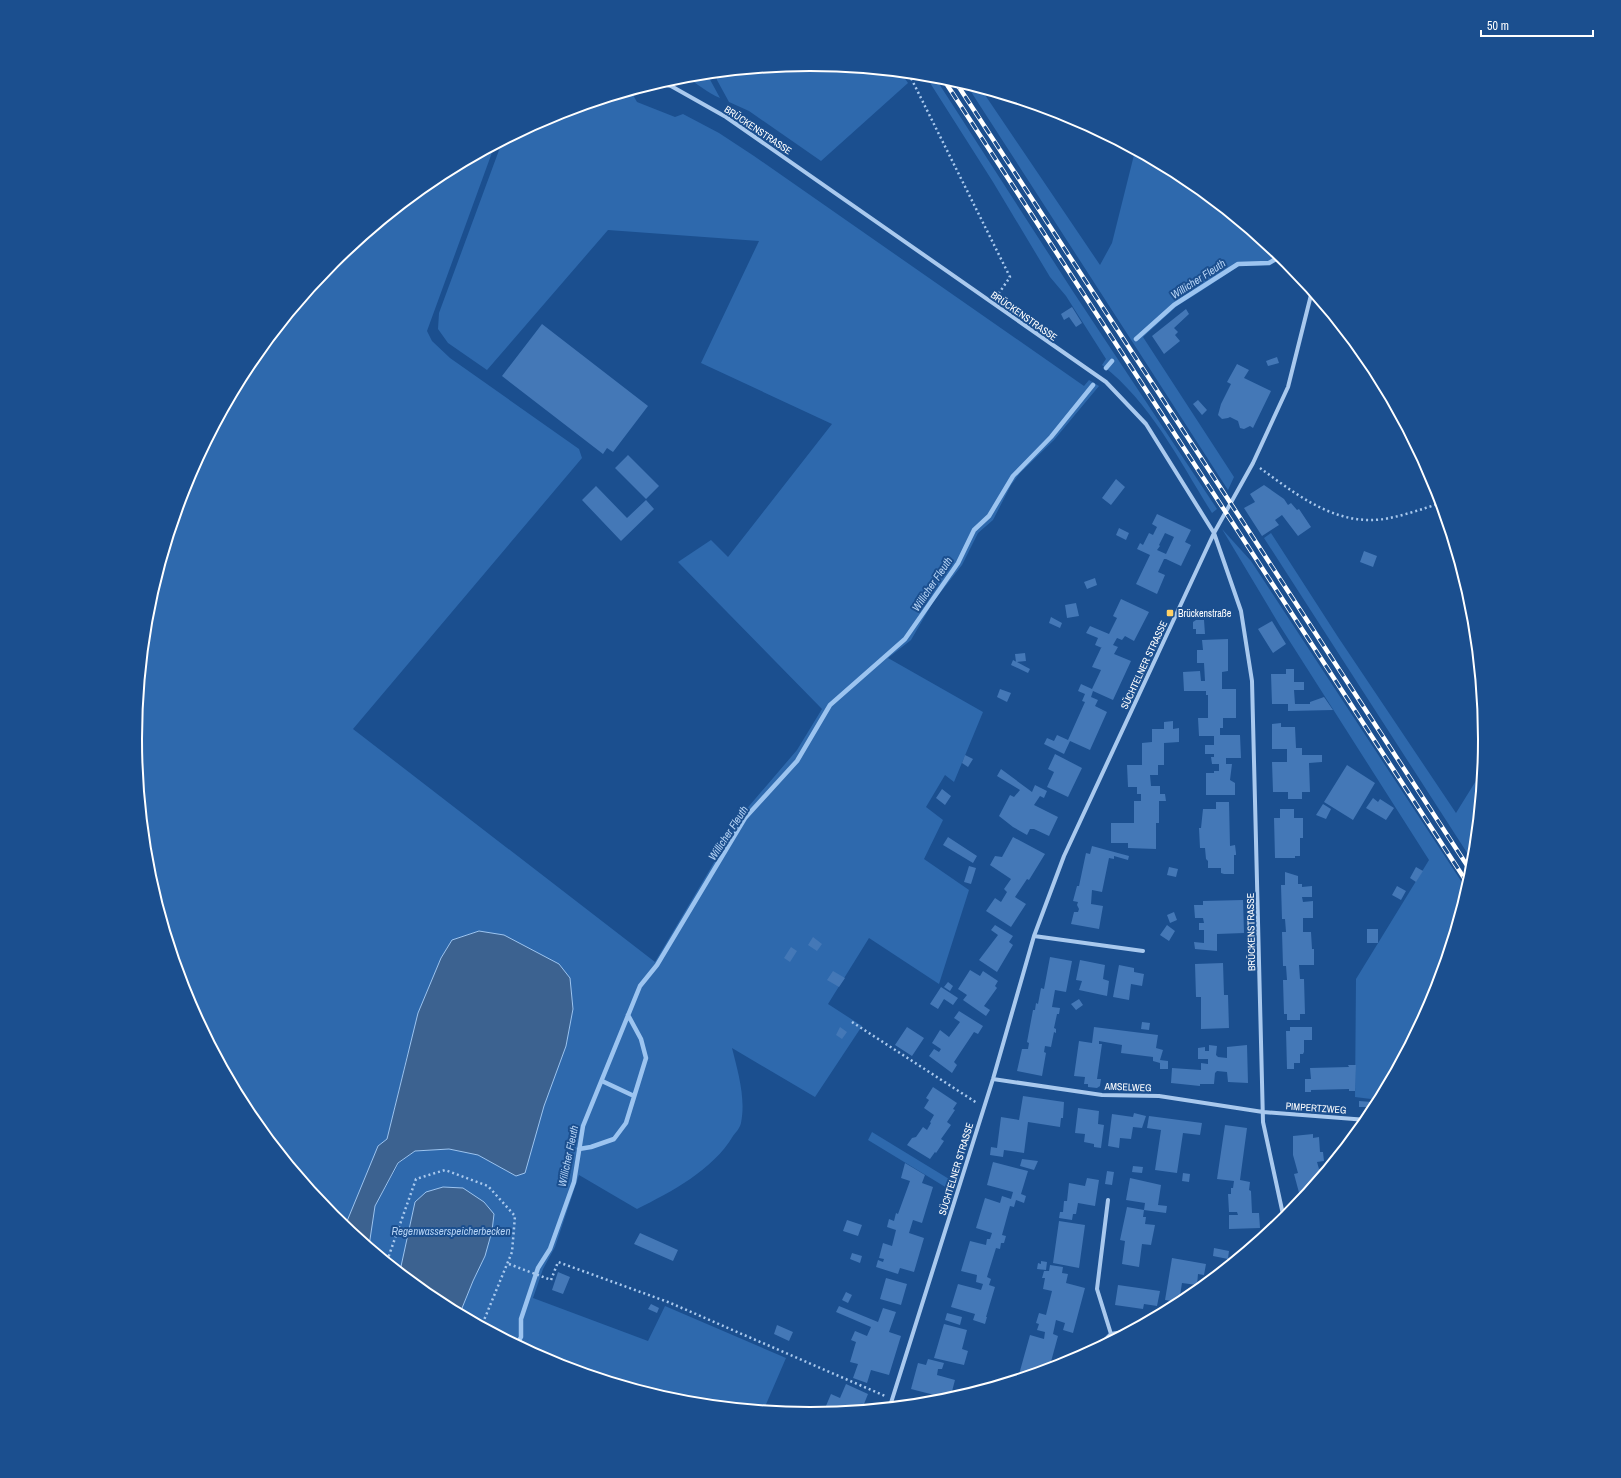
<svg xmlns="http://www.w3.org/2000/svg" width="1621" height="1478" font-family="'Archivo Narrow',sans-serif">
<rect width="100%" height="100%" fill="#1b4f8f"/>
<path fill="#2e69ad" d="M811,64L901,73L908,83L821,161L749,111L729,102L717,80L716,73Z
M706,74H707L720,98C708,93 696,83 685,76Z
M925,75L934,76L1072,290L1217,509L1212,513C1180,462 1151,403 1102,365L1106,359L1066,296L1050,277L993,182Z
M966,84L981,89L1100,265L1112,243L1135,151L1186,178L1282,257L1268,265L1239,266L1201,291L1177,306L1143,337L1234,477L1228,490Z
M628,92L633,95L637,102L675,117L683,114L719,133L754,156L1084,386L1089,380L1099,386L1054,440L1020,473L1011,485L993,520L978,533L962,565L933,602L911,640L888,658L983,712L954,782L945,775L926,807L943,820L924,859L969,890L939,984L869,938L828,1004L862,1026L815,1097L732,1048C738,1072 746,1098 741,1123C740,1128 736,1132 733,1136C713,1170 671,1192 637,1209L579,1175L555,1247L543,1269L533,1298L648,1341L665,1306L786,1358L764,1409L679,1401L552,1363L460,1313L473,1281L485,1256L415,1202L400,1271L369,1246L375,1206L399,1163L415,1151L449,1149L478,1155L516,1176L566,1046L573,1009L570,978L479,931L452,940L441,958L407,1056L387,1139L345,1226L333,1216L249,1114L187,997L148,870L136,739L149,607L187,480L249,364L333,262L436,178L494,147L427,331L432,341L450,358L579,449L582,458L353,729L655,962L744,812L797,750L822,709L678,562L711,540L728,557L832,424L701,363L759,241L608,230L487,370L448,343L438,329L439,313L502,142L552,115Z
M1222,529L1251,561L1467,890L1434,998L1379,1100L1355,1097L1356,979L1429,860L1280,626Z
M1271,533L1338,637L1456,813L1482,771L1473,862L1264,538Z
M872,1132L949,1179L947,1188L868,1140Z"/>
<path fill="#3c6290" stroke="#9cc4f0" d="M479,931L504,935L559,964L570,978L573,1009L566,1046L544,1106L525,1173L516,1176L478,1155L449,1149L415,1151L398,1163L375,1206L369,1246L345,1226L378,1146L387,1139L418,1013L441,958L452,940Z
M443,1187L463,1188L484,1202L494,1214L492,1231L485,1256L473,1281L460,1313L435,1300L400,1271L415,1202L426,1192Z"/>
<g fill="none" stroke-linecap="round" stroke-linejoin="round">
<path stroke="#9cc4f0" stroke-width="4.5" d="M1136,339L1174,305L1238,264L1269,263L1281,256
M1106,368L1112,361
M602,1081L634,1096
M579,1149L591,1147L614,1139L626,1123L646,1058L641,1039L628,1015
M517,1344L521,1337V1319L538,1268L550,1249L574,1182L583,1126L640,986L657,965L745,818L797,761L830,705L905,639L958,563L974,530L989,516L1013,476L1051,437L1093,385"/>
</g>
<path fill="#4478b7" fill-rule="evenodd" d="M1072,307L1082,323L1076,327L1069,317L1064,320L1061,314Z
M1186,309L1189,314L1174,328L1178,332L1175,335L1180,341L1164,354L1152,336Z
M542,324L648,406L613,452L607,448L603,454L502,376Z
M1277,357L1279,363L1268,366L1266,361Z
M1237,364L1249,370L1244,378L1271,391L1253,428L1250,426L1244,429L1240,428L1238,421L1230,417L1228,418L1222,419L1218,415L1221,404L1231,384L1227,382Z
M1198,400L1207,410L1202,415L1193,404Z
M628,455L659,486L646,499L615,468Z
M1116,479L1125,487L1111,505L1102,498Z
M1264,485L1284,499L1288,505L1291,503L1297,510L1299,509L1311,527L1298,536L1282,515L1275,520L1279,525L1262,536L1244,508L1255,502L1250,494Z
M596,486L627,518L646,500L654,509L621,541L582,500Z
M1157,514L1191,530L1185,542L1191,545L1181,566L1166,559H1164L1158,572L1165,575L1157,594L1136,584L1150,555L1137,549L1140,543L1143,545L1149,533L1153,535L1157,527L1152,524ZM1165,533L1174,537L1166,554L1157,550L1160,546L1159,545Z
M1119,528L1129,533L1126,540L1116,535Z
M1364,551L1377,556L1373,567L1360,562Z
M1095,578L1097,585L1087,589L1084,582Z
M1121,599L1149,612L1134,641L1125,636L1122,640L1117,638L1113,645L1118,647L1114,654L1131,661L1113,700L1093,691L1091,697L1098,700L1095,706L1107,712L1090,750L1070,741L1064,754L1044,744L1047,738L1054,741L1057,735L1068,740L1085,702L1082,701L1085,694L1078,691L1081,684L1092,689L1101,670L1092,667L1101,648H1102L1095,645L1098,638L1086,633L1090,626L1109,634L1117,618L1113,616Z
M1076,603L1079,616L1067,618L1065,605Z
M1051,617L1062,623L1060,628L1049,623Z
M1196,620H1204L1205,634H1196V629H1193V622Z
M1272,621L1286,644L1273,653L1258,629Z
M1228,639V671L1222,672V689H1236V718H1223V728H1220V735H1240L1241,758H1226V764H1232L1230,780L1235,783V795H1206V773H1214V771H1219V764H1212L1211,757H1214V754H1205V745H1214V736H1199L1198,718H1208V695H1206V691H1184L1183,672L1200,671L1201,681H1205L1204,663H1197V650H1203L1202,640Z
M1025,653L1026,661L1016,662L1015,654Z
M1013,660L1030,669L1028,673L1011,665Z
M1286,669H1294V682H1304V690H1294L1295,704H1310V702L1324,697L1333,710L1288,711V704H1272L1271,674H1286Z
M1000,689L1011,693L1007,702L997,697Z
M1173,721V729L1179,728V742L1164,743V765H1158V775H1150L1151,786H1160V794H1165L1166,801H1159V823H1156V849L1128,848V843H1111V823H1134V801H1141V794H1137V787H1128L1127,765H1142V743L1152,742V729H1164V722Z
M1281,723V727H1295L1296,748H1302V755H1322V762L1309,763L1310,792H1302V799H1288V792H1273L1272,762H1287V749H1272V724Z
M1055,754L1082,768L1068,797L1047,787L1054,772L1048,769Z
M965,755L973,759L968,767L962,763Z
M1347,765L1375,783L1353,820L1324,802Z
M1001,769L1032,792L1035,785L1047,791L1044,798L1040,796L1034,805L1058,817L1049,836L1034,829H1030L1027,835L1013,827L999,816L1010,795L1014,797L1020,790L997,776Z
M942,789L951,796L945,805L936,798Z
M1373,798L1378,802L1380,799L1394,808L1386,820L1366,808Z
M1216,802H1229L1230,846L1235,845L1236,853V855H1234V874H1224L1221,873V868H1208V861L1206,859L1205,848H1200L1199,828H1201L1203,809H1216Z
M1323,804L1331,809L1326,819L1316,815Z
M1280,809H1294V818H1303V838H1300V856H1295V858H1275L1274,818H1280Z
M948,837L977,856L973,863L943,845Z
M1013,837L1045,854L1029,880L1027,879L1015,897L1026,904L1011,927L986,911L995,898L1001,902L1007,892L1004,889L1011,879L990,865L995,856L1002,857Z
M1092,846L1129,856L1128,860L1114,856V859L1109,858L1102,892L1092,890L1091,904L1103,906L1099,929L1071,924L1074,912H1078L1079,909L1077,905L1078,902L1073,901L1077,886H1079L1086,853L1090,854Z
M969,866L976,868L971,884L964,882Z
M1169,867L1178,869L1176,877L1167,875Z
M1416,867L1423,871L1416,882L1410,878Z
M1285,872L1298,876V884H1302V887L1312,886V897H1302L1303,902L1313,901V918H1303V932H1311L1312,949H1314V965H1299L1300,979H1304L1305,1014H1300V1020H1287V1014H1284L1283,980H1287L1286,966H1283L1282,932H1286L1285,919H1282L1281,885H1285Z
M1397,886L1406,891L1401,900L1392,895Z
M1243,900L1244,933L1217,934V951L1195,949L1194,942L1204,943V930H1199V923H1204L1203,918H1195L1194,905H1203V901Z
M1174,912L1177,920L1170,923L1167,915Z
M995,925L1013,936L1009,942L1013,945L997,972L979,960L998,935L991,930Z
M1167,925L1175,931L1169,941L1160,935Z
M1367,929H1378V943H1367Z
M813,937L822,944L817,951L808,945Z
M791,947L797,951L790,962L784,958Z
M1050,957L1072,961L1066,992L1055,990L1052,1007L1060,1008L1059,1014H1057L1054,1028L1056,1029V1033L1054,1032L1051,1047L1045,1046L1044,1052L1046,1053L1042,1076L1017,1071L1022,1049H1028L1029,1043L1027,1042L1033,1010H1035L1036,1003L1038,1004L1041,988L1044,989Z
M1080,960L1105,965L1103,979L1109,981L1107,996L1079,990L1082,981L1076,980Z
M1223,963L1224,995H1228L1229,1028L1201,1029V997H1196L1195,964Z
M1119,965L1134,968V972L1144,974L1142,986L1131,984L1129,1000L1113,997Z
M970,970L980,976L983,971L998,981L995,986L997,988L984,1006L990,1010L986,1016L963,1000L967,995L958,989Z
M833,971L845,978L839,987L827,980Z
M948,982L953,986L950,991L944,987Z
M941,987L958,998L953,1005L944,999L938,1009L930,1004Z
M1079,999L1083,1005L1076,1010L1071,1004Z
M959,1011L983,1026L978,1034L974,1032L954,1062L957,1065L952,1073L929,1056L934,1049L939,1052L941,1049L932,1043L940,1030L949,1037L960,1022L954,1018Z
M1142,1022L1150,1023L1149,1030L1141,1029Z
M840,1027L847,1032L842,1039L836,1035Z
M907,1027L924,1038L912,1056L895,1045Z
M1094,1027L1158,1035L1156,1048L1163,1050L1160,1060L1168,1061V1069H1160V1063L1153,1061V1057L1121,1053L1122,1045L1099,1041V1044H1102L1097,1079H1101L1100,1086L1097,1088L1088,1087V1084H1084L1085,1077L1074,1076L1079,1041L1092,1043Z
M1290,1027H1312V1040H1304V1052L1303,1054H1300V1063H1294V1069H1287L1286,1031H1290Z
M1209,1045L1217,1046L1216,1055L1218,1057L1227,1058V1047L1247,1045L1248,1083L1228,1082L1227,1072L1217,1071L1215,1073L1214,1084H1200V1086L1171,1083L1172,1068L1201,1070V1063L1208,1064V1059H1198V1048L1205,1047V1051H1209Z
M1348,1065H1356L1355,1091H1349V1089L1311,1090V1092H1305V1079H1311L1310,1068L1349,1067Z
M933,1087L957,1103L953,1109L955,1110L947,1122L951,1125L941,1139L944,1141L936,1153L935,1152L930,1159L907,1145L912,1138L916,1137L923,1127L927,1130L931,1123L930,1122L934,1115L924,1108L929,1100L926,1098Z
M1023,1096L1064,1102L1063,1118H1061L1060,1127L1028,1122L1024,1153L1004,1150L1003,1157L990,1155L991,1147L997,1148L1001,1117L1019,1120Z
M1359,1101L1372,1102V1107H1359Z
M1078,1108L1099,1111L1098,1124L1104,1125L1101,1148L1094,1147V1144L1084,1142L1085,1134L1075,1133Z
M1134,1113L1146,1116L1142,1128L1133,1127L1131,1139L1120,1138L1119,1148L1108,1146L1112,1114L1133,1117Z
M1149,1116L1202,1123L1200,1135L1183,1133L1177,1173L1155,1170L1161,1130L1147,1128Z
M1225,1125L1247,1128L1240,1180L1250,1182L1249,1190L1251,1191L1252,1213H1259L1260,1228L1229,1229V1215H1238L1237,1212H1229L1228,1194H1231V1188H1233L1234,1181L1217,1179Z
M1313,1134V1138L1319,1137L1320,1152H1323L1324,1161L1317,1162L1319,1169L1324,1168L1325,1171L1301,1200L1294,1174L1298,1173L1293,1155V1136Z
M1022,1159L1038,1161L1034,1170L1020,1166Z
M993,1162L1028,1171L1021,1194L1026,1196L1024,1203L1016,1200L1014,1207L1010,1206L1002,1235L1006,1236L1004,1243H1001L1000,1249L996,1248L987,1277L991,1279L989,1285L995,1287L986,1317H987L985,1324L973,1320L975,1314L951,1307L958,1284L981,1290L983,1284L976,1282L977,1275L961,1271L970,1241L986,1245L987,1239H990L992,1233L976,1228L985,1198L1000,1203L1002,1196L1011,1199L1013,1192L987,1185Z
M905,1163L925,1175L922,1183L933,1187L922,1223L913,1220L909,1233L924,1238L914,1272L900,1268L898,1274L876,1267L878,1260L883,1262L884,1259L879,1258L883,1243L892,1246L896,1230L887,1227L889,1219L894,1221L896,1213L898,1214L910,1181L901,1178Z
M1133,1166L1143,1167L1142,1173L1132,1172Z
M1107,1171L1114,1172L1112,1185L1105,1184Z
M1183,1173L1190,1174L1189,1182L1182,1181Z
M1087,1178L1099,1180L1095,1206L1078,1203L1076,1214H1073L1072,1220L1059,1218L1060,1212H1063L1064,1201H1067L1069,1183L1085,1186Z
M1130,1178L1161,1185L1158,1205L1167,1206L1166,1213L1144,1210L1145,1203L1126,1200Z
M1127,1207L1144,1210L1143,1217H1146L1145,1224L1155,1225L1151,1245L1142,1244L1139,1267L1122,1264L1125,1241L1120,1240Z
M847,1220L862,1225L858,1236L843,1231Z
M1059,1221L1085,1225L1079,1268L1053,1263Z
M640,1233L678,1250L673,1261L634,1244Z
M1214,1248L1229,1251L1228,1259L1213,1256Z
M852,1253L862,1256L860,1263L850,1259Z
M1172,1258L1206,1264L1204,1275L1198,1274L1197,1285L1182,1283L1179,1302L1165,1300Z
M1041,1261L1047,1262L1046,1270L1037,1269L1038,1263L1041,1264Z
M1050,1265L1063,1267L1062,1273L1068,1274L1066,1283L1085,1288L1073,1333L1063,1330L1065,1323L1056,1320L1053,1334L1058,1336L1049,1369L1018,1378L1030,1335L1044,1339L1045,1332L1037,1330L1039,1324L1036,1323L1039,1313L1046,1315L1052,1291L1043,1289L1045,1278H1042L1044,1271H1049Z
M558,1272L570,1277L563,1294L552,1290Z
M886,1278L907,1284L901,1305L880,1299Z
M1118,1285L1160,1291L1157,1306L1144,1304L1143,1309L1115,1305Z
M846,1292L852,1295L848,1303L842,1300Z
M651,1304L659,1308L657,1313L648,1309Z
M839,1306L878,1322L883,1308L896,1312L889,1332L901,1336L889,1375L871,1370L867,1383L853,1378L858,1364L850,1362L856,1342L851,1340L855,1331L867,1336L871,1327L836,1312Z
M947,1313L962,1317L960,1325L945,1320Z
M944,1324L967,1330L962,1349L968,1351L964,1365L934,1358Z
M777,1325L793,1332L789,1341L774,1334Z
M928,1359L944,1363L942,1369H938L937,1375L955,1380L950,1399L911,1389L918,1363L926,1365Z
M846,1384L868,1394L862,1409L823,1413L831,1394L840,1398Z"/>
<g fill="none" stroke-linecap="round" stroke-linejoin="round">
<path stroke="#a9c9ee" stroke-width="2.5" stroke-dasharray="2 3" stroke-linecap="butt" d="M909,74L1010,277L997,296
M1260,468C1293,492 1329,521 1372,520C1392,520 1422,509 1441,503
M852,1022L977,1103
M387,1261L416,1179L445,1170L488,1186L515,1216L512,1252L482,1325
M509,1264L551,1280L558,1262L668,1302L885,1396"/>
<path stroke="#a9c9ee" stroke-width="4" d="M659,83L671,86L726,117L1106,382L1146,424L1214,533L1241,611L1252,681L1263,1122L1284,1219
M1034,936L1143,951
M993,1079L1102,1095L1159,1096L1263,1112L1367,1120
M1108,1200L1097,1289L1111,1334
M1098,1347L1111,1334L1129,1331
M890,1406L993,1079L1034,936L1064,856L1214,533L1253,463L1288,387L1312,291"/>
<defs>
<path id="rail" d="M942,77L1468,884
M955,81L1472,873"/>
</defs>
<use href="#rail" stroke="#fff" stroke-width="4.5"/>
<use href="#rail" stroke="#1b4f8f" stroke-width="3" stroke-dasharray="9" stroke-linecap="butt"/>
</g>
<rect fill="#ffd166" stroke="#1b4f8f" stroke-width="1.5" x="1166" y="609" width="8" height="8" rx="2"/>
<g text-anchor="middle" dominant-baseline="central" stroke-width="4" stroke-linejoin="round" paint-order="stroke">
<g font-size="10" fill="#fff" stroke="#1b4f8f">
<text transform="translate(758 130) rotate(34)">BRÜCKENSTRASSE</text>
<text transform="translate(1024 316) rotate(35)">BRÜCKENSTRASSE</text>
<text transform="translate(1144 665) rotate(-65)">SÜCHTELNER STRASSE</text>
<text transform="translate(1251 932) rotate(-91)">BRÜCKENSTRASSE</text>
<text transform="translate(1128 1087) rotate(2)">AMSELWEG</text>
<text transform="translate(1316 1108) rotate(4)">PIMPERTZWEG</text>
<text transform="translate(956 1169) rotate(-73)">SÜCHTELNER STRASSE</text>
</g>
<g font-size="10" fill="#fff" stroke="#1b4f8f" text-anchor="start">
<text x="1178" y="613">Brückenstraße</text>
</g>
<g font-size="11" font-style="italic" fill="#b5d3f5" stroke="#1b4f8f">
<text transform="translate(1198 279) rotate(-33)">Willicher Fleuth</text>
<text transform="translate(932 584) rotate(-56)">Willicher Fleuth</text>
<text transform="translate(728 833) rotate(-57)">Willicher Fleuth</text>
<text transform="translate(568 1156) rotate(-78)">Willicher Fleuth</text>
<text x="451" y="1231">Regenwasserspeicherbecken</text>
</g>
</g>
<path d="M0 0H1621V1478H0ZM142 739a668 668 0 1 1 1336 0a668 668 0 1 1-1336 0Z" fill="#1b4f8f" fill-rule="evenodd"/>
<path fill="none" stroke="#fff" stroke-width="2" d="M142 739a668 668 0 1 1 1336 0a668 668 0 1 1-1336 0Z"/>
<path d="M1481 30v6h112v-6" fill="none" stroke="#ffffff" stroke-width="2"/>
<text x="1487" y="30" font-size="12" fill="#ffffff" stroke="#1b4f8f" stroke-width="3" paint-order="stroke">50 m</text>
</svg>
